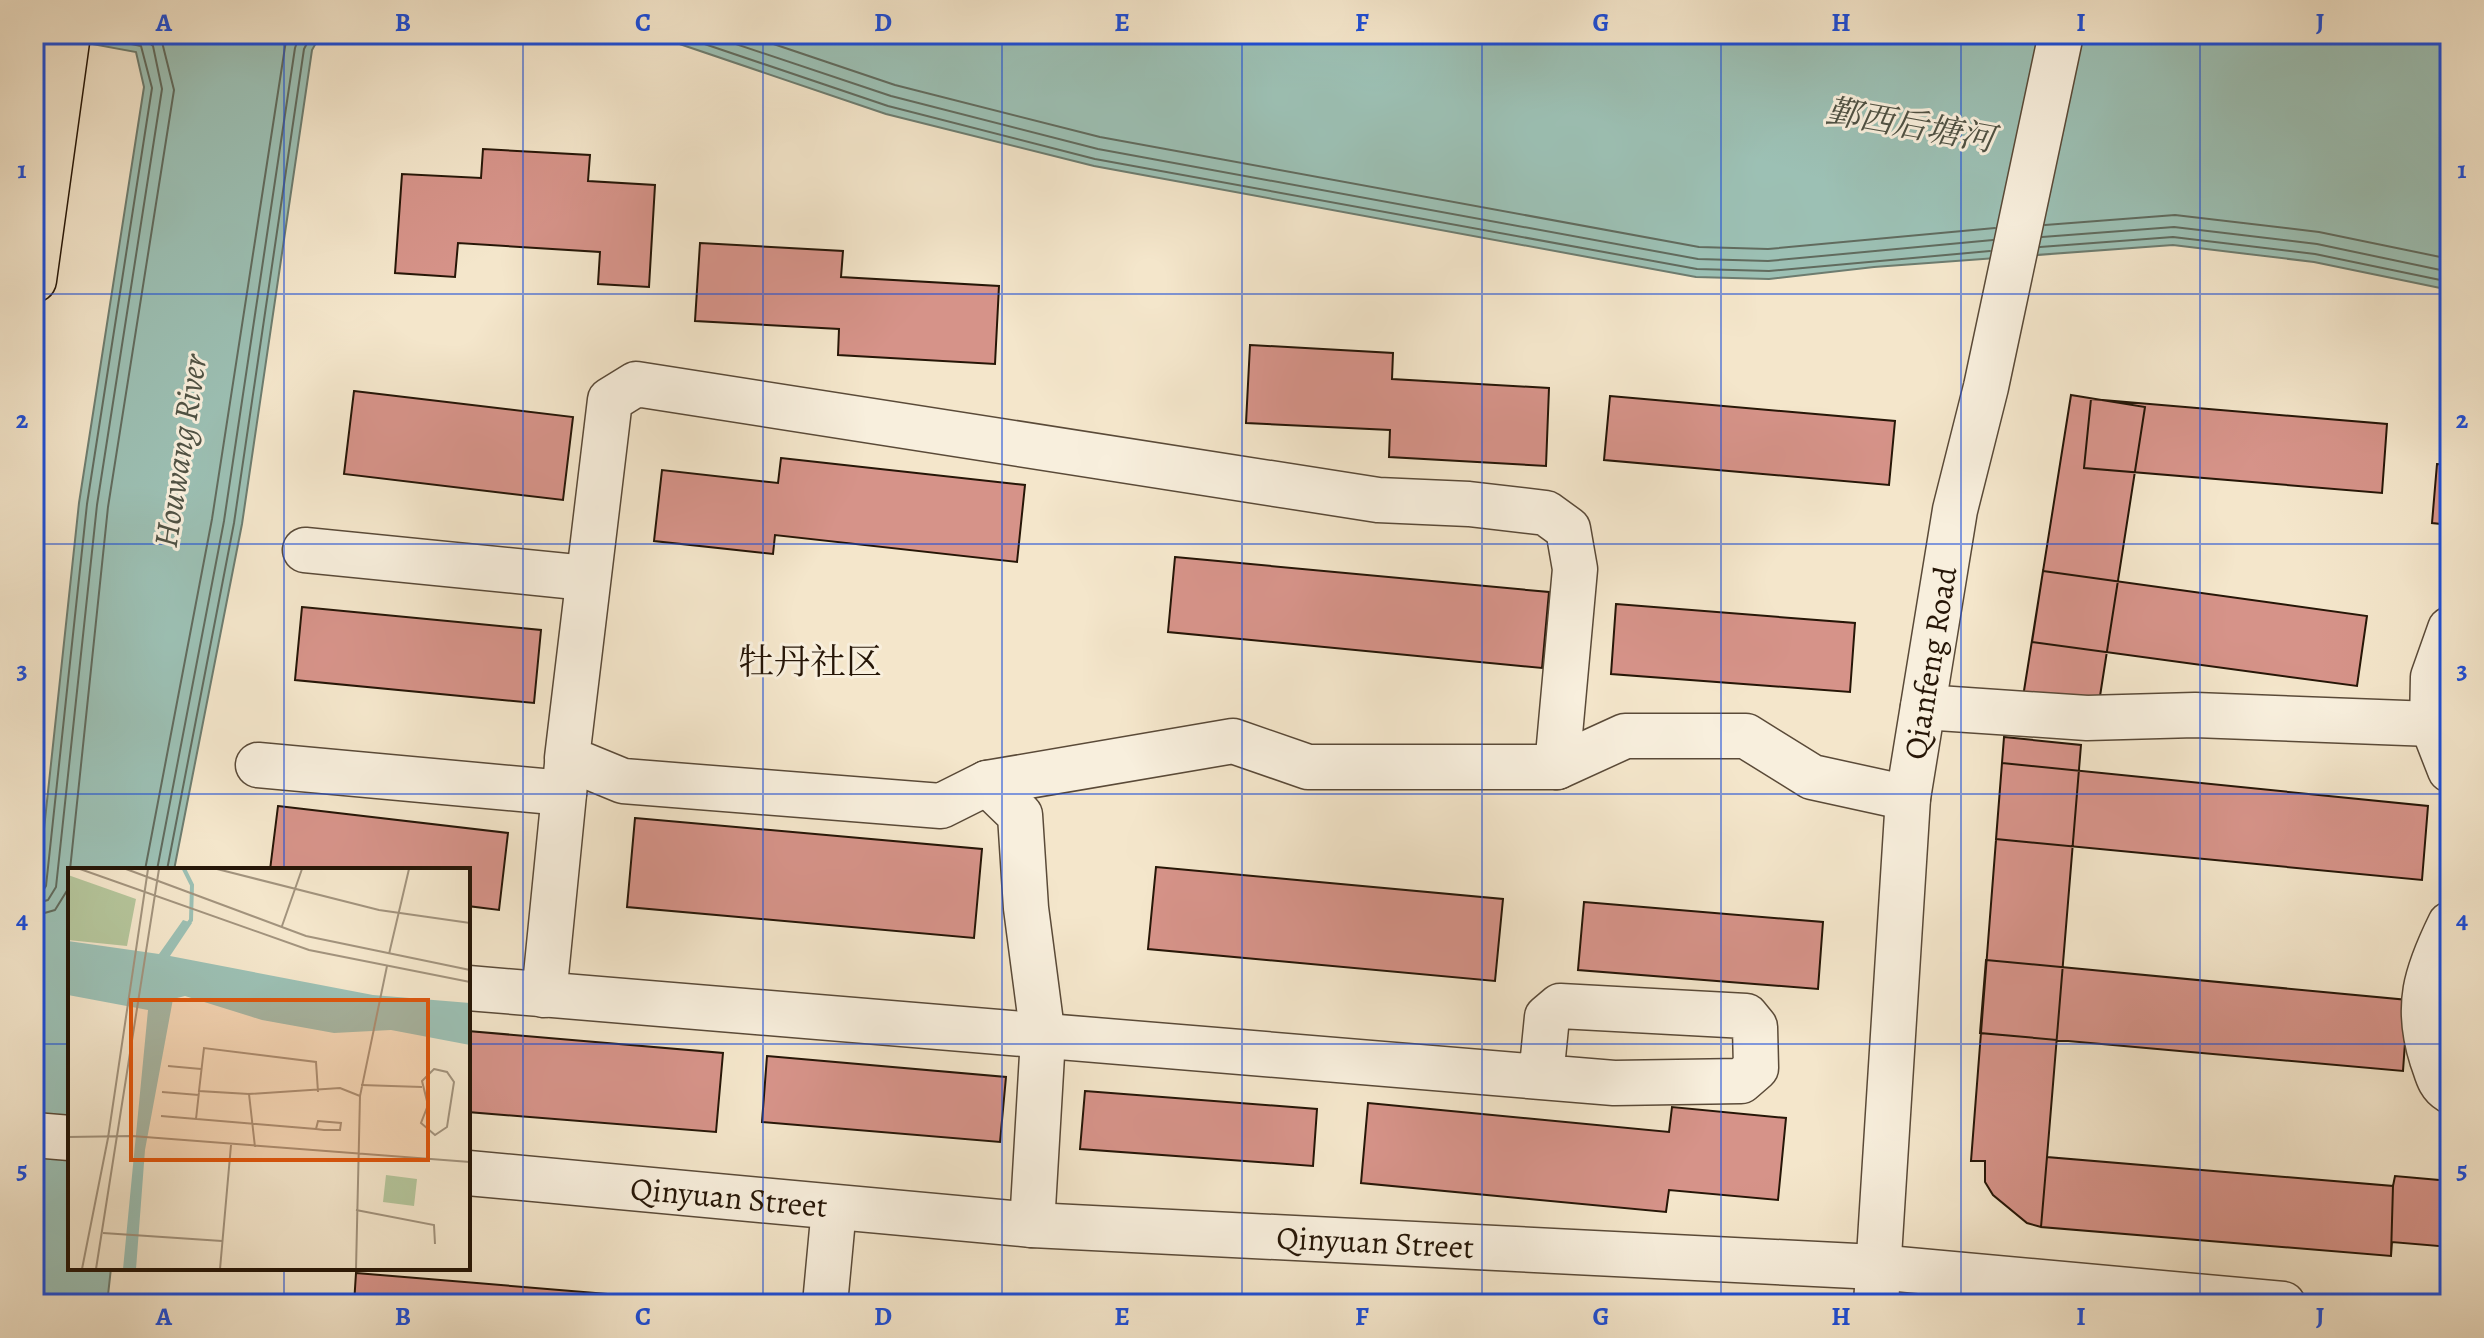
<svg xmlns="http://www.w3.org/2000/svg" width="2484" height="1338" font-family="Alegreya,'Noto Serif SC',serif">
<rect width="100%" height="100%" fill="#f4e6cb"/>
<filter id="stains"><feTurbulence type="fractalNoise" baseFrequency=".0025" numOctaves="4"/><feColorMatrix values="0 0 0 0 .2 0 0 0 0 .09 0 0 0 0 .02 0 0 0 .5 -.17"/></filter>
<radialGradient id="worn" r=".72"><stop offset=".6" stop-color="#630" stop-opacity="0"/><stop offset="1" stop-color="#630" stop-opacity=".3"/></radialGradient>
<path fill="#9cc0b4" stroke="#6d7c6f" stroke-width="2" d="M38,34H321L312,50L242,524L174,870H70V1268H111L107,1304H34V922L79,503L144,87L136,52Z
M650,34H2450V290L2314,262L2173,245L1874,267L1769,279L1696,277L1094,166L886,114Z"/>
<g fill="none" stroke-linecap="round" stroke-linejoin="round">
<path stroke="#616b5e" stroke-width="2" d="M675,34L888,106L1095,159L1697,269L1769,271L1990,251
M706,34L891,96L1098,149L1698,259L1768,261L1993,240
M744,34L895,85L1100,137L1699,247L1768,249L1995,228
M2045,225L2175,215L2319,232L2450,259
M2042,237L2174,227L2317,244L2450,272
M2040,247L2173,237L2315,254L2450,282
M145,870L212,519L287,34
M157,870L224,521L295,48L300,34
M167,870L234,523L304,49L312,34
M34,894L42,892L46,886L87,504L152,88L141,46L92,36
M34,904L48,900L56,887L97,505L162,89L153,46L139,34
M34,916L55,910L68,889L108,507L174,90L160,34"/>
</g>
<path fill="#d69389" stroke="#261607" stroke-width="2" d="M483,149L590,155L588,181L655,185L649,287L598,284L600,252L458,243L455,277L395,273L402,174L481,178Z
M700,243L843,251L841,277L999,286L995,364L838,355L839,329L695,321Z
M1250,345L1393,353L1392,379L1549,388L1546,466L1389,457L1390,430L1246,423Z
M354,391L573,417L563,500L344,474Z
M2071,395L2145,407L2098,709L2023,697Z
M1610,396L1895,421L1889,485L1604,460Z
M2091,399L2387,424L2382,493L2084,468Z
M781,458L1025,485L1017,562L775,535L773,554L654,541L662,470L778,483Z
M2437,464L2450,465V525L2432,523Z
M1175,557L1549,592L1542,668L1168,632Z
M2043,571L2367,616L2357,686L2032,642Z
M1616,604L1855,623L1850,692L1611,674Z
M302,607L541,630L534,703L295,680Z
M2004,737L2081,745L2047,1157L2393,1186L2391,1256L2041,1227L2027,1223L1993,1195L1985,1182V1161H1971Z
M2002,763L2428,806L2422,880L1996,839Z
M278,806L508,833L499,910L468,906V870H270Z
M635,818L982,849L974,938L627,907Z
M1156,867L1503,899L1495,981L1148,949Z
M1584,902L1823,922L1818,989L1578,970Z
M1986,960L2408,1000L2403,1071L1980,1033Z
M468,1031L723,1053L716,1132L468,1112Z
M767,1056L1006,1077L1000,1142L762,1122Z
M1085,1091L1317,1109L1313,1166L1080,1149Z
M1368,1103L1669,1132L1672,1107L1786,1118L1778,1200L1669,1190L1666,1212L1361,1183Z
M2047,1157L2393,1186L2395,1176L2450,1181V1247L2392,1242L2391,1256L2041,1227Z
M356,1273L704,1302L705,1304H354Z"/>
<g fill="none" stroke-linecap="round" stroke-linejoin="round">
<defs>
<g id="minor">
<path d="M305,550L586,578"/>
<path d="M2450,629L2433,677L2432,724L2450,770"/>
<path d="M1923,707L2087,718L2195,715L2432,724"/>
<path d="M258,765L564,793"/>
<path d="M987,783L941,806L623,781L567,758L610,400L636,384L1378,500L1469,504L1546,513L1568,529L1575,569L1557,767"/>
<path d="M2450,924C2426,973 2415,1006 2432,1059C2437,1072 2438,1084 2450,1091"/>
<path d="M468,988L1541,1077L1614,1083L1741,1081L1756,1068L1755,1027L1746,1016L1560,1006L1547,1017L1541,1077"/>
<path d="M544,995L567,764"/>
<path d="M34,1135L70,1138"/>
<path id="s1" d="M468,1173L1032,1225L1876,1267L2283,1304"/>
<path d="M1032,1225L1043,1038L1026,908L1020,815L987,783L1233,741L1308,767H1557L1625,736H1746L1812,777L1908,798"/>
<path d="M825,1304L834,1208"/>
<path id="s2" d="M1876,1304L1908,798L1955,510L1986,387L2061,34"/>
</g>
<path id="major" d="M34,280L68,34"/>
</defs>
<use href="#minor" stroke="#5a4a38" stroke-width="47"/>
<use href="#major" stroke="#261607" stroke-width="47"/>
<use href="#minor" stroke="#f8efdd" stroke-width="44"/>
<use href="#major" stroke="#f4e6cb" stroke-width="44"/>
</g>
<path fill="none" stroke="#1d4ed8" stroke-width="2" stroke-opacity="0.55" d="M284,34V870M523,34V1304M763,34V1304M1002,34V1304M1242,34V1304M1482,34V1304M1721,34V1304M1961,34V1304M2200,34V1304M34,294H2450M34,544H2450M34,794H2450M34,1044H70M468,1044H2450M284,1268V1304"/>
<g text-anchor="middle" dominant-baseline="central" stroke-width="6" stroke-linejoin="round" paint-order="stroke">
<g font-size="32" fill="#261607" stroke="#f8efdd">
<text stroke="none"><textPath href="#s2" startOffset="644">Qianfeng Road</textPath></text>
<text stroke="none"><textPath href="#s1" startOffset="262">Qinyuan Street</textPath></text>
<text stroke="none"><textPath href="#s1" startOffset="910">Qinyuan Street</textPath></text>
</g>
<g font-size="34" font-style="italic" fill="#4f5244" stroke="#f8efdd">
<text transform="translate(1910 125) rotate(10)">鄞西后塘河</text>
<text transform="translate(180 451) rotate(-81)">Houwang River</text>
</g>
<g font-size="36" fill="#261607" stroke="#f8efdd">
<text x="810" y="661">牡丹社区</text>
</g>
</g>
<g transform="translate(68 868)">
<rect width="402" height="402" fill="#f4e6cb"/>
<path d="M0,7L68,31L59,78L0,72ZM318,307L349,311L346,338L315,334Z" fill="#b5c69c"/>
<path d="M115,52L124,55L102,88L305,127L402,135V177L323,162L266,165L194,152L117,128L105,131L77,282L68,401H55L80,142L0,127V73L91,86Z" fill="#9cc0b4"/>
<path fill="none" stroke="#9cc0b4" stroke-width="4" d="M116,1L124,17L123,52L118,59"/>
<path fill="none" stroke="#a2937d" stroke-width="2" d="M12,1L241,82L402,114M58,1L238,68L402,102M149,1L311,42L402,55M214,58L234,1M321,86L341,1M100,198L133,201M366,201L379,204L386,214L379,259L367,267L353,255L360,237L354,213ZM293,217L354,219M94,224L131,227M181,226L131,223L136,180L248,194L250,224M93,248L188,256L248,261L256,262H272L273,255L250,253L248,261M128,251L131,224M0,269L64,268L402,294M187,279L181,226L272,220L292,228M288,342L366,357L367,376M35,365L154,373M14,401L40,270L80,1M28,401L91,1M152,401L163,277M288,401L292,228L319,98"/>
<path fill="#de560c" fill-opacity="0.15" stroke="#de560c" stroke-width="4" d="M63,132H360V292H63Z"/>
<rect width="402" height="402" fill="none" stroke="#261607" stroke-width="4"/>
</g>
<rect width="2484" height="1338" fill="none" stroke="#f4e6cb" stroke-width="88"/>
<rect x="44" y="44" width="2396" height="1250" fill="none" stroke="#1d4ed8" stroke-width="3"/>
<g font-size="26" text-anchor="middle" font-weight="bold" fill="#1d4ed8">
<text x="164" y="31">A</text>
<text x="403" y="31">B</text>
<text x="643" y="31">C</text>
<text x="883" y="31">D</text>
<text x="1122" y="31">E</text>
<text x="1362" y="31">F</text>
<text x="1601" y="31">G</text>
<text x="1841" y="31">H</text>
<text x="2081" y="31">I</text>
<text x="2320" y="31">J</text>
<text x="22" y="178">1</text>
<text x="2462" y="178">1</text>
<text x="22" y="428">2</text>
<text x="2462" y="428">2</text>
<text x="22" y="678">3</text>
<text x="2462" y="678">3</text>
<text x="22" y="928">4</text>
<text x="2462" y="928">4</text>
<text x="22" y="1178">5</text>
<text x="2462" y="1178">5</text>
<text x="164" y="1325">A</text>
<text x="403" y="1325">B</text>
<text x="643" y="1325">C</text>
<text x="883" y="1325">D</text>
<text x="1122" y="1325">E</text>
<text x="1362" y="1325">F</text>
<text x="1601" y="1325">G</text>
<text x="1841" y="1325">H</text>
<text x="2081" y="1325">I</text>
<text x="2320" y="1325">J</text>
</g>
<rect width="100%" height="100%" filter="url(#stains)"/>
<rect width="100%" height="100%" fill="url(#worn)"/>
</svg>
